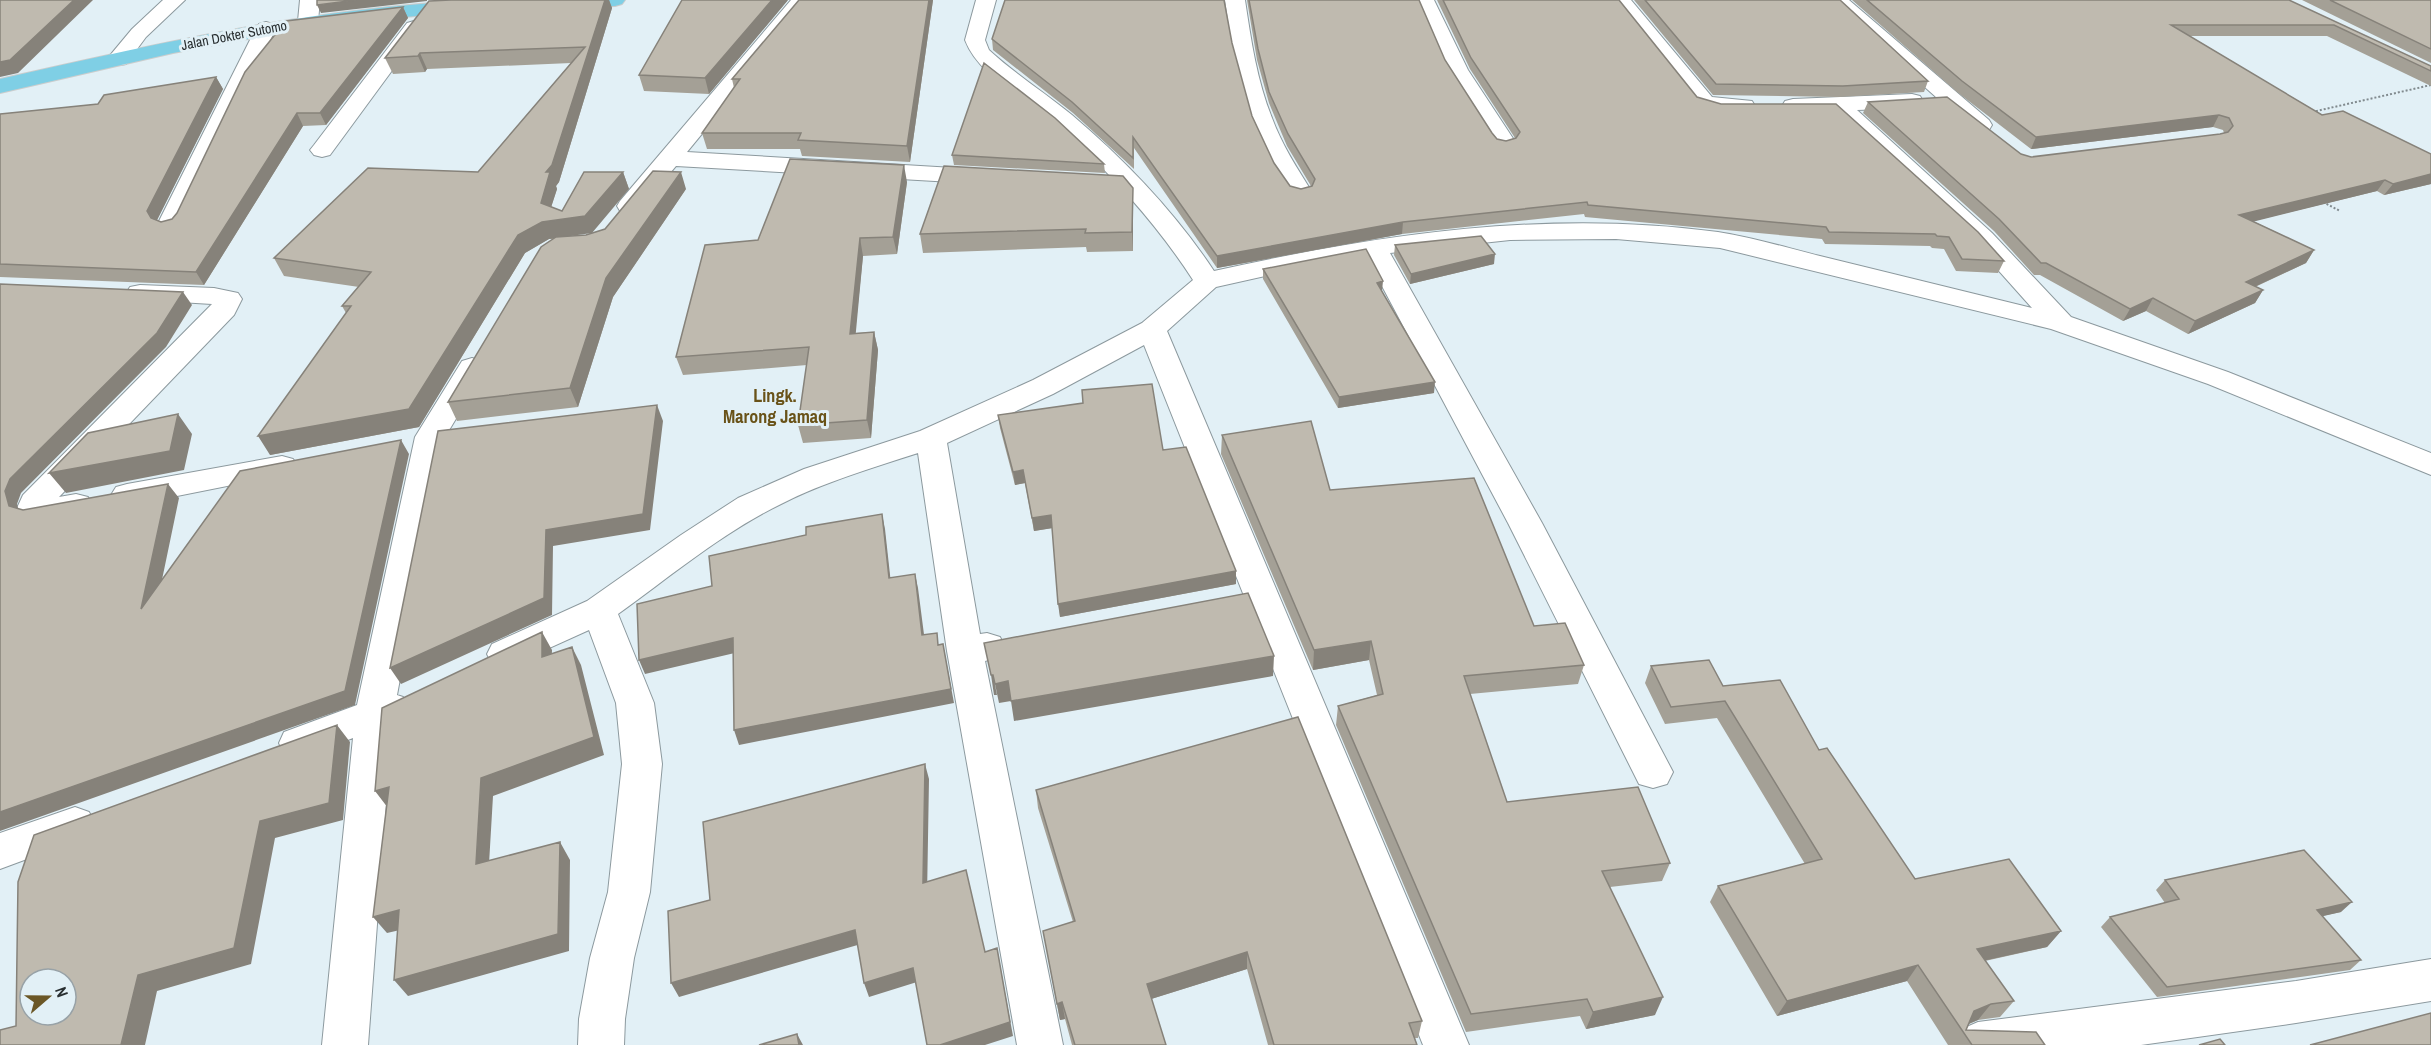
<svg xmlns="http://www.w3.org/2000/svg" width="2431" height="1045" font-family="'Archivo Narrow',sans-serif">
<rect width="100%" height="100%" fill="#e2f0f6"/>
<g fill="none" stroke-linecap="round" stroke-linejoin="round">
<defs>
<path id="minor" d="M163,0H185L146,37L126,64L118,65L110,64L107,59L132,29Z
M300,0H320L318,21L315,25H301L298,21Z
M791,0H812L687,152L987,170L996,172L999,177L996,182L987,184L676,166L638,211L629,213L620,211L617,206L620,201Z
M976,0H996L985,40L989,50C1015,74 1045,93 1072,115C1126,161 1175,212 1214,271C1380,234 1549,209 1718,232C1752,237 1787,248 1820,256C1891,273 1961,291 2032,308L1974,243L1831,111L1793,113L1785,111L1782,106L1785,101L1793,99L1912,94L1920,96L1923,101L1920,106L1912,108L1857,110L1992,233L2071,317L2228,372L2431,453V475L2208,384L2051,329L1720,248L1616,239L1510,240L1390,253L1542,523L1673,772L1667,784L1653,788L1639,784L1508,523L1366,256L1305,267L1216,287L1167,331L1469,1045H1423L1144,345L1053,394L947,443L980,634L987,633L1000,637L1005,647L1000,657L985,661L1063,1045H1017L947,651L918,453C872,468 824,482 781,504C722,533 671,576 618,614L654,703L662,764L650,892L634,958L625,1019L624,1045H578L579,1019L590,958L608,892L622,764L616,703L589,630L505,668L492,664L487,654L492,644L587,601L681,535L738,498L804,469L920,431L1033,380L1142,323L1193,280C1160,229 1121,185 1078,144C1064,132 1050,120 1036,109C1010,89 977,71 965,40Z
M1225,0H1245C1251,40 1257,81 1272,118C1282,145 1297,168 1312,192L1309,197L1300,199L1291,197C1247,133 1236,76 1225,0Z
M1414,0H1434L1468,70L1516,143L1512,148L1504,150L1496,148L1492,143L1446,70Z
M1611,0H1631L1712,97L1752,101L1755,106L1752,111L1718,113L1696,107Z
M1827,0H1849L1989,120L1992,125L1989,130L1981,132L1973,130Z
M414,21L421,23L424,27L330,155L322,157L314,155L310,150L314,145L407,23Z
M266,22L273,24L276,28L183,225L179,230L170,233L161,230L157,225L256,28L259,24Z
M140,285L214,288L238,293L242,299L234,315L59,497L76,494L88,497L92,505L88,513C66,519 31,531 17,508L23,495L212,304L130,299L126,293L130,287Z
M472,358L482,361L487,367L445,437L397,695L403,697L409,708L403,719L392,723L368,1045H322L353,738L298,759L284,754L279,743L284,732L357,705L415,437L462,361Z
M282,456L293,459L298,466L293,473L127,506L116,503L111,495L116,487L127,484Z
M75,807L89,812L95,824L89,836L0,869V833Z
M2431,959V1001L2296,1023L2141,1045H1955L1962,1029L1978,1022L2296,981Z"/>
<path id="major" d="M554,0H625L622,4L615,6L563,8L556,6L553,2Z
M466,1L473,3L476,7L473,11L348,22L290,31L173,53L0,93V79C155,44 307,9 466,1Z"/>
</defs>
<use href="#minor" stroke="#8c999e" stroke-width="2"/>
<use href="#major" stroke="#cbcdcd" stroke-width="2"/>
<path stroke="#818a8e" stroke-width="2" stroke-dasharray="2 2" stroke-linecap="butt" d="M2312,112L2431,85
M2323,202L2340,211"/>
<use href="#minor" fill="#fff" fill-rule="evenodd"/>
<use href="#major" fill="#7fcfe5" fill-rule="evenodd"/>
</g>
<path fill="#a4a096" d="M451,0H609L612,8L559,182L556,186L557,189L551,207L562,211L623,172L629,189L571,236L586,235L605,229L686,189L613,297L578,407L457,421L448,402L553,239H549L525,253L419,427L270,455L346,313L342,306L359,287L284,276L274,258L478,172L571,63L427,69L425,72L393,74L385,58Z
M788,0L709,94L644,91L639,75Z
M799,0H933L910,162L802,156L800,149H707L702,133L734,88L732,79Z
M1247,0H1419L1445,60L1492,133L1497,139L1506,141L1515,138L1470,69L1437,0H1619L1697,97L2004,261L1998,273L1956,271L1944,249L1932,248L1930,246L1825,244L1822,239L1585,217L1584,214L1402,234L1217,268L1134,148V169L1073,113L993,50L992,39L1232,43L1252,116L1274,163L1290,186L1301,189L1311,186L1287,146L1269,103L1257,60Z
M1634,0H1840L1928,81L1924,92L1839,97L1713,95Z
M1852,0H2289L2431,71V86L2327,36H2190L2322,115L2431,154V184L2384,195L2377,191L2253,221L2314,250L2306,263L2255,287L2263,290L2255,303L2188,334L2146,311L2123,321L2040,275H2034L1994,231L1863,113L1868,102L2021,154L2031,157L2220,134L2224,133L2223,130L2213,127L2031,149L1957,92Z
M2302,0H2431V63Z
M403,7L408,18L326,125L303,126L204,285L0,277V114L98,104L216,77L223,89L157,220L161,222L172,219Z
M952,155L1104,164L1105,173L954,165Z
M907,182L897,254L863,256L855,333L874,332L878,350L871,438L803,443L798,425L807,365L683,375L676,357L758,240Z
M1133,205V251L1087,252L1086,247L923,253L920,234Z
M1395,245L1494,264L1410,284L1394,255Z
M1263,269L1382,291L1434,393L1338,408L1263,279Z
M998,415L1163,450L1236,571V584L1060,617L1052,528L1034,531L1025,483L1015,485L1000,428Z
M1222,435L1330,490L1534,626L1584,665L1578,684L1470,694L1507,802L1670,863L1662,881L1610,887L1655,1015L1586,1029L1580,1016L1466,1032L1336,725L1338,706L1377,695L1369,660L1313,670L1221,454Z
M1651,666L1723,686L1819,750L1915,879L2061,931L2047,947L1985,961L2014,1001L2000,1017L1978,1020L1969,1024L1966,1030L2045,1045H1948L1907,981L1777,1016L1710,902L1718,886L1805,864L1717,718L1665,724L1645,683Z
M1036,790L1422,1021L1418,1038H1415L1417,1045H1268L1247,969L1151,999L1166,1045H1072L1065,1019L1060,1020L1043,931L1073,922L1038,808Z
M2165,880L2341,912L2322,916L2361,960L2350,970L2157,997L2101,927L2110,917L2165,903L2156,890Z"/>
<path fill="#86827a" d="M74,0H93L18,73L0,77V62Z
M356,0H427V1L321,13L317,5Z
M605,0H609L612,8L559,182L556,186L557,189L547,220L541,203L546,172Z
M772,0H788L709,94L705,78Z
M929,0H933L910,162L907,146Z
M403,7L408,18L326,125L320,113Z
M420,53L427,69L425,72L418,56Z
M216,77L223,89L155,224L147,211Z
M297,113L303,126L204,285L196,272Z
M2219,115L2213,127L2031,149L2036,137Z
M904,165L907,182L897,254L893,237Z
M623,172L629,189L592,233L549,239L525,253L419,427L270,455L258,436L518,235L542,222L585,216Z
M681,172L686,189L613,297L578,407L570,388L606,278Z
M2431,174V184L2384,195L2393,184Z
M2385,180L2377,191L2232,227L2239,215Z
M1133,188V251L1132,232Z
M1403,222L1402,234L1217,268V256Z
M860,238L863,256L854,352L850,334Z
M2314,250L2306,263L2239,294L2246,282Z
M1495,254L1494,264L1410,284L1411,274Z
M1383,281L1382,291L1376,293L1377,283Z
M2263,290L2255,303L2188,334L2195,321Z
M183,292L192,305L166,347L21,493L17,504L21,520L9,506L5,491L10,479Z
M2153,298L2146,311L2123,321L2130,309Z
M874,332L878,350L871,438L867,420Z
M1435,382L1434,393L1338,408L1339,397Z
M657,405L663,421L650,530L553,546L552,615L401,684L390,668L546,530Z
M178,414L192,434L184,470L66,493L49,473Z
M401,440L409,454L355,705L0,831V812Z
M1023,470L1025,483L1015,485L1013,472Z
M168,484L179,498L153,623L141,609Z
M882,514L885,529L892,593L889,578Z
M1051,515L1053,528L1034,531L1032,518Z
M1236,571V584L1060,617L1058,604Z
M915,574L918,588L926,650L922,635Z
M542,632L552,650L551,675L542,657Z
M733,638L739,652L645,674L639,660Z
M1371,641L1369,660L1313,670L1314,650Z
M943,644L954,703L739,745L734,730Z
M572,647L581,665L604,755L493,796L488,881L476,864L481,778Z
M1274,656L1273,676L1014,721L1011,701Z
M991,675H993L997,695H994Z
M1008,681L1011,701L999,703L995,684Z
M337,725L350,742L343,820L275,838L251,964L157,991L145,1045H121L138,975L260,821Z
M925,764L929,779L927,897L923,883Z
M389,787L388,808L375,791Z
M560,842L570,860L569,951L408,996L394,980Z
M2352,902L2341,912L2306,920L2317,910Z
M399,910L413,927L387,933L373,917Z
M855,930L861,944L679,997L671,983Z
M2061,931L2047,947L1964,965L1977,949Z
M997,948L1013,1036L985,1045H940Z
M1247,952V969L1148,1000L1147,984Z
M1918,965L1907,981L1777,1016L1787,1001Z
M913,968L917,982L869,997L864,983Z
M1663,997L1655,1015L1586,1029L1593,1012Z
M1062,1002L1065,1019L1060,1020L1057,1004Z
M1991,1004L1978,1020L1961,1027L1974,1011Z
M797,1034L803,1045H799Z"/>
<path fill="#bfbaaf" stroke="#86827a" stroke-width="1.5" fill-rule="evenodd" d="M0,0H74L10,60L0,62Z
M317,0H356L317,5Z
M451,0H605L552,165L546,172H550L541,203L562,211L584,172H623L585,216L542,222L518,235L409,409L258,436L351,306H342L371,272L274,258L368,168L478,172L585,47L420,53L418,56L385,58L429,1Z
M682,0H772L705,78L639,75Z
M799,0H929L907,146L798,140L801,133H702L740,79H732Z
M1005,0H1224L1232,43L1252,116L1274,163L1290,186L1301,189L1312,186L1315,179L1288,134L1269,92L1258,49L1249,0H1419L1445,60L1492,133L1497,139L1506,141L1516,138L1520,132L1471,58L1443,0H1619L1697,97L1721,104H1836L1978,232L2004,261L1962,259L1949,237L1937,236L1935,234L1829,232L1826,227L1588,205L1587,202L1403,222L1217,256L1133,137V158L1072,102L992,39Z
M1645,0H1840L1928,81L1843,86L1716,84Z
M1867,0H2289L2431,66V71L2334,25H2171L2322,115L2343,111L2431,154V174L2393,184L2385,180L2239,215L2314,250L2246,282L2263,290L2195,321L2153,298L2130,309L2046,263H2041L1999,219L1868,102L1947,97L2021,154L2031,157L2220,134L2228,132L2233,126L2229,118L2219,115L2036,137L1962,81Z
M2330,0H2431V49Z
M403,7L320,113H297L196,272L0,264V114L98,104L104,95L216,77L147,211L151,218L161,222L172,219L177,213L245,72L286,21Z
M984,63L1055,118L1104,164L952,155Z
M790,159L904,165L893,237L860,238L850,334L874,332L867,420L798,425L809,347L676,357L705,245L758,240Z
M944,166L1123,176L1133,188L1132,232L1085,233L1086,229L920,234Z
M653,171L681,172L606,278L570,388L448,402L541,247L556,237L586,235L605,229Z
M1481,236L1495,254L1411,274L1395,245Z
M1366,249L1383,281L1377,283L1435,382L1339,397L1263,269Z
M0,284L183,292L157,333L10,479L5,491L9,506L23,510L168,484L141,609L240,471L401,440L345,691L0,812Z
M1152,384L1163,450L1186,447L1236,571L1058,604L1051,515L1032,518L1023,470L1013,472L998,415L1083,403L1082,390Z
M657,405L643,514L546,530L544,598L390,668L438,431Z
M178,414L170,451L49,473L88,433Z
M1311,421L1330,490L1474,478L1534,626L1565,623L1584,665L1464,676L1507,802L1638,787L1670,863L1602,871L1663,997L1593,1012L1587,999L1471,1014L1338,706L1383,694L1371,641L1314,650L1222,435Z
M882,514L889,578L915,574L922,635L937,633L938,645L943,644L951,689L734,730L733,638L639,660L637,604L712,586L709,556L806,535V527Z
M1248,593L1274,656L1011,701L1008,681L995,684L993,675H991L984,643Z
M542,632V657L572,647L594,737L481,778L476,864L560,842L558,934L394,980L399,910L373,917L389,787L375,791L382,708Z
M1709,660L1723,686L1780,680L1819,750L1827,748L1915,879L2009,859L2061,931L1977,949L2014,1001L1991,1004L1974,1011L1966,1030L2036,1032L2045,1045H1972L1918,965L1787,1001L1718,886L1822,859L1725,701L1671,707L1651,666Z
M1298,717L1422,1021L1409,1023L1417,1045H1274L1247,952L1147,984L1166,1045H1075L1062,1002L1057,1004L1043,931L1075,921L1036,790Z
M337,725L329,803L260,821L234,948L138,975L121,1045H0V1030L16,1026L18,882L34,835ZM30,979H66V1015H30Z
M925,764L923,883L966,870L985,952L997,948L1010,1022L940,1045H927L913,968L864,983L855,930L671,983L668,911L710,900L703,822Z
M2304,850L2352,902L2317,910L2361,960L2167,987L2110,917L2179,899L2165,880Z
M2431,1013V1045H2310Z
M797,1034L799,1045H759Z
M2220,1039L2225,1045H2199Z"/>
<g text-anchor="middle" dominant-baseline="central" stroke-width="6" stroke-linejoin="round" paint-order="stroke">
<g font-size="14" fill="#282e30" stroke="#e2f0f6">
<text transform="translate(234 35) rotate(-11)">Jalan Dokter Sutomo</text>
</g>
<g font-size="18" font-weight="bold" fill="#695218" stroke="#e2f0f6">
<text x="775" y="395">Lingk.<tspan x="775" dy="21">Marong Jamaq</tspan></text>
</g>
</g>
<g transform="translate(48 997) rotate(70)"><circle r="28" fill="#e2f0f6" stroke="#98a2a7" stroke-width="1.5"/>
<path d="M0-4.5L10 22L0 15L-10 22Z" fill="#6b5726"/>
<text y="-9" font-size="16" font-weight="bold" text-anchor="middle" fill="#282e30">N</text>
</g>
</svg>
